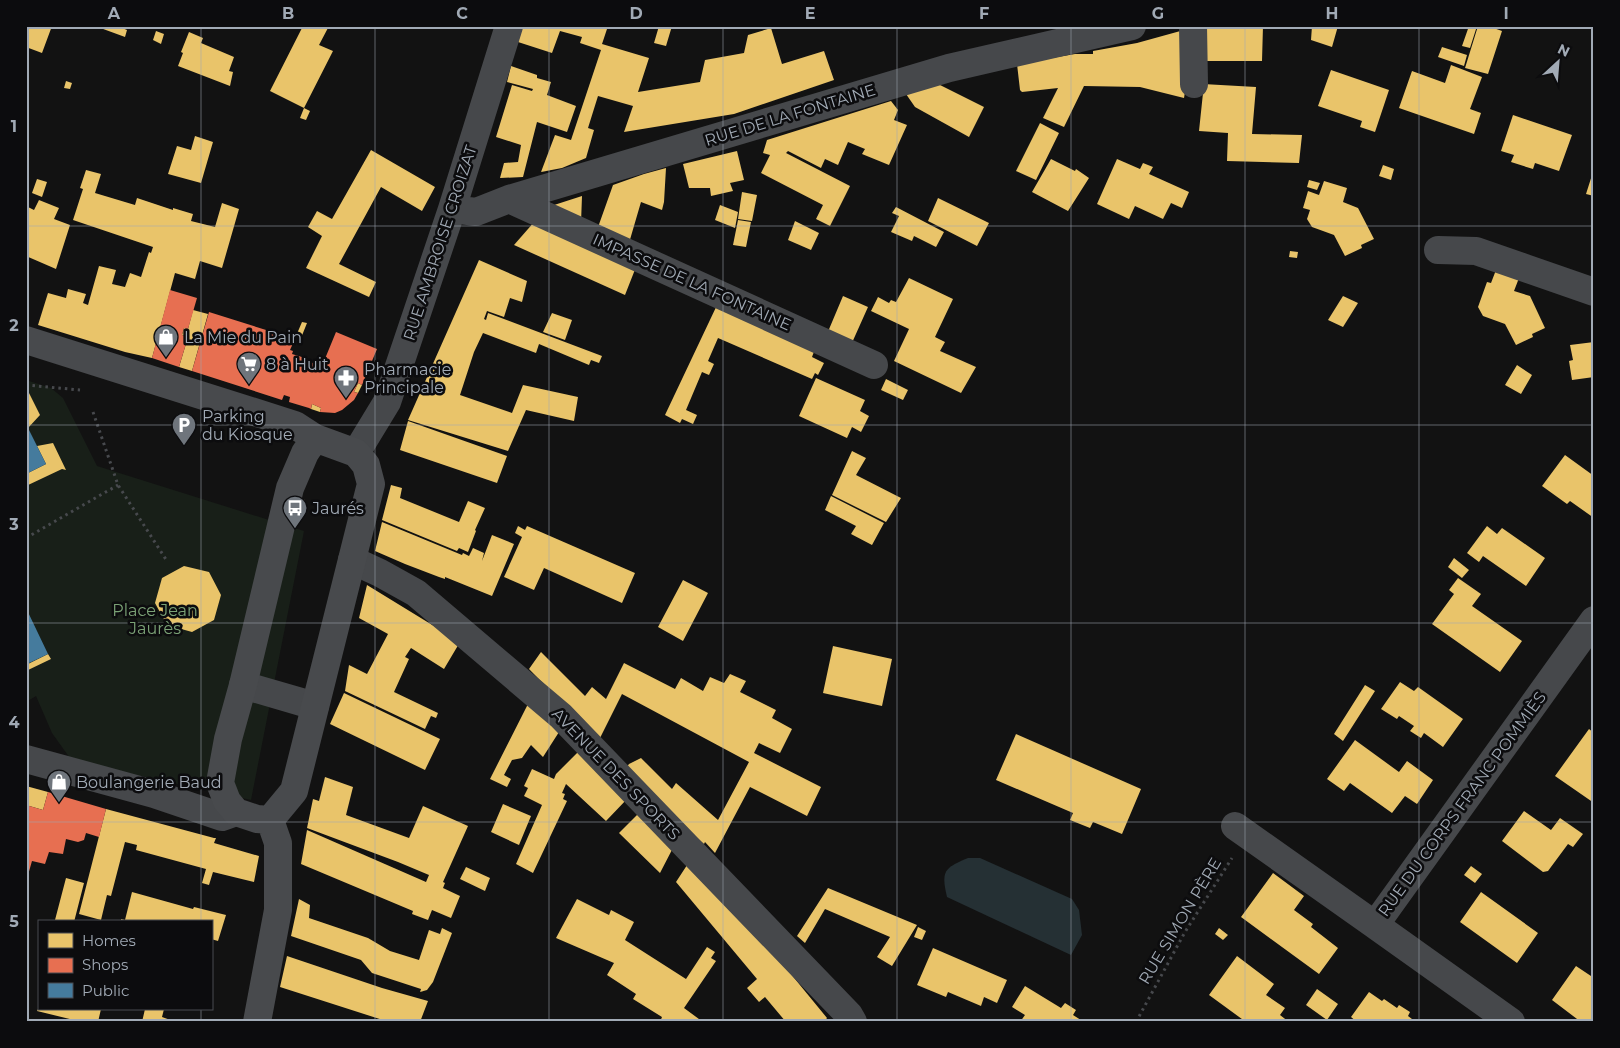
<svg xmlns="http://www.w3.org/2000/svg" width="1620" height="1048" font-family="Montserrat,sans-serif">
<rect width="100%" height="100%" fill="#121212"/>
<path fill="#181f18" d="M26,380L51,388L63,398L97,466L304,531L251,800L72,761L52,733L36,696L26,702Z"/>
<path fill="#253034" d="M968,858H980L1072,899L1079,910L1082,935L1071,955L947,897C941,871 944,868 968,858Z"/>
<path fill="#e9c46a" d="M26,26H52L42,53L26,47Z
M95,26H117L127,30L125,37Z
M303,26H329L319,45L333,51L304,108L270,91Z
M523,26H608L602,44L649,58L638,92L700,82L705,60L744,53L748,35L771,28L782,64L824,51L834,80L734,114L624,132L633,106L598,96L588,128L594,130L586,158L562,168L541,172L555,135L571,140L601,50L580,43L582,37L560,31L552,53L518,42Z
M659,26H672L666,46L654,43Z
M1204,26H1263L1262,61H1202Z
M1312,26H1338L1332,47L1311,40Z
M1469,26H1477L1470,48L1462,46Z
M1478,26H1488L1502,31L1488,74L1465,68Z
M1184,30L1203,84L1256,87L1252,134L1302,135L1299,163L1227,161L1228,133L1199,131L1203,93L1185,92L1184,98L1140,87L1084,86L1064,127L1043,118L1058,88L1022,92L1020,90L1017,64L1075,54H1093V51L1137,43Z
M156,31L164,34L161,44L153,40Z
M189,32L203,38L201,43L234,57L229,71L233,72L230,86L178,66L183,53L181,52Z
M1442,47L1467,55L1464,66L1438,57Z
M1451,65L1482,77L1470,109L1481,113L1474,134L1399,108L1412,71L1445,83Z
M511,66L537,75V78L551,82L547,95L576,106L567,132L537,122L523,177L500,178L504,163L518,162L521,145L496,137L512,85L532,91L533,89L507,82Z
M1331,70L1389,90L1375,132L1360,127L1362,121L1318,106Z
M66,81L72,83L70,89L64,88Z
M938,84L984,107L969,137L915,107L906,94Z
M891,101L898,110L894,120L907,125L889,165L862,154L865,149L848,142L838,165L825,159L821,168L788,151L786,153L850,186L830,226L816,219L823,205L761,173L770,155L763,153L767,140Z
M304,108L310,111L306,120L300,118Z
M1513,115L1572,135L1559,171L1535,163L1533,169L1511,162L1514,155L1501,151Z
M1040,123L1059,133L1036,180L1016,171Z
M195,136L213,142L201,183L168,174L177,146L191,150Z
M371,150L435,187L422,211L381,187L339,264L376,282L369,297L306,268L322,236L308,227L317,211L332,219Z
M737,151L744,180L730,183L733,191L711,196L710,188H689L683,164Z
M1051,159L1075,171L1076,169L1089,178L1068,211L1032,192Z
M1117,159L1140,169L1143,163L1153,167L1149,174L1189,192L1182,208L1171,203L1163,219L1135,206L1129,219L1097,204Z
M1383,165L1394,169L1391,180L1379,176Z
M666,168L664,202L662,210L641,202L629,243L597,230L613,185L644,174Z
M86,170L101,174L95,193L135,205L137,198L173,210V208L193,214L191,221L215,227L222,203L239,209L222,268L200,261L195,279L175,273L152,358L125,352L38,325L48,293L66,298L68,289L86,294L83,303L88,305L99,266L116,270L112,284L125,287L130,273L141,277L149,252L151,253L153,247L73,220L83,189L80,188Z
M1593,172H1594V196L1586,194Z
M37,179L47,182L42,197L32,193Z
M1309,180L1320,183L1317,190L1307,187Z
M1324,181L1347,188L1343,202L1358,208L1374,239L1361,245L1362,248L1345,256L1334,235L1312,227L1307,219L1310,210L1303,208L1308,191L1319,195Z
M742,192L757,195L752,221L738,219Z
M582,196L581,223L551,206Z
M938,198L989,223L977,246L928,221Z
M39,200L59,208L54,219L70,225L56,269L26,256V213L28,207L34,210Z
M720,205L738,212L735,228L715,220Z
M896,207L944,232L936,247L914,236L912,241L891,232L899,216L892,213Z
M738,220L751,222L746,247L733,245Z
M535,221L636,267L625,295L514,245Z
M795,221L819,233L811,250L788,240Z
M1290,251L1298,252L1297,258L1289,257Z
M479,260L527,281L522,302L510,298L504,317L487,311L484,319L486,320L488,313L602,356L599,363L591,360L589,365L539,344L536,353L483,333L474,352L460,395L512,413L523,385L578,397L574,421L526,410L508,451L408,420Z
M1496,270L1519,278L1514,291L1530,296L1545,328L1532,334L1533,337L1516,345L1505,324L1483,316L1478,307L1487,282L1491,283Z
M909,278L953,299L935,337L945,342L940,351L976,367L961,393L894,361L909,329L871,311L878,297L889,303L891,300L896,302Z
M843,296L868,307L851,345L827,334Z
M1343,296L1358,303L1343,327L1328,320Z
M718,303L815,349L812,357L824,363L818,375L815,373L812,379L718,338L708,361L714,364L709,375L702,372L686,410L697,415L693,424L682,419L680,423L665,415Z
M193,310L208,314L192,371L179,367L188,337L182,335L184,328L188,329Z
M552,313L572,320L565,340L543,332Z
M302,322L307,323L301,338L296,336Z
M1594,342V377L1572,380L1569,361L1573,360L1570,345Z
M1517,365L1532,375L1521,394L1505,385Z
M816,378L865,400L860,411L869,416L861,432L852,427L847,438L799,416Z
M886,379L908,390L903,400L881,390Z
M358,383L362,385L358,393L354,392Z
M27,389L40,415L28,428L26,424Z
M312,404L321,408L320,412L311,409Z
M408,421L507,456L497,483L400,450Z
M53,443L66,470L62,469L26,486V474L46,464L37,446Z
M852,451L866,458L856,475L901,498L886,522L832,495Z
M1565,455L1594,476V518L1570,501L1567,504L1542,486Z
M391,485L402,488L400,498L459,522L468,501L485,508L475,530L476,531L468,552L459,548L457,551L382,520Z
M831,496L884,523L872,545L851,534L856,526L825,510Z
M290,497L305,500L302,516L286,512Z
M382,522L462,555L463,553L469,556L473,548L484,553L482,561L492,535L514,544L492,596L445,577V579L439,577L405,564L375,551Z
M518,526L525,530L527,526L635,573L622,603L544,568L534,590L504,577L522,537L515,533Z
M1487,526L1497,534L1502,528L1545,558L1526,586L1483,556L1479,562L1467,553Z
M1454,558L1469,570L1462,578L1448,567Z
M184,566L209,572L221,595L214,620L192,632L167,625L155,603L162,578Z
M1458,578L1481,594L1472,606L1522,641L1500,672L1432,624L1454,594L1449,590Z
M683,580L708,593L683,641L658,627Z
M367,585L460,642L444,669L411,648L405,657L409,659L394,692L438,713L436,718L431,716L425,729L345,691L349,665L367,674L388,634L359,618Z
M833,646L892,659L882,706L823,693Z
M541,652L585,696L592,687L606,699L624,663L675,689L681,678L703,691L710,677L724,683L730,674L746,681L740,692L776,710L772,718L792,729L780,753L759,743L754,753L821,787L807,816L750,787L715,853L705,842L704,844L660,805L626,768L629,764L641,758L672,789L676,783L718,820L749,762L622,694L599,740L529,669Z
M48,654L51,659L26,671V665Z
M1400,682L1414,691L1418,687L1463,719L1443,747L1424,733L1421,738L1410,731L1414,726L1399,716L1397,719L1381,709Z
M1365,685L1375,691L1343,741L1334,734Z
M344,693L440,739L425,770L330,724Z
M529,702L559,732L543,757L531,745L522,758L512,760L504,775L511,779L507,787L490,779Z
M1589,729L1594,733V803L1555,776Z
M1016,734L1141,789L1122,834L1093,822L1090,828L1070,820L1073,813L996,780Z
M1355,740L1399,772L1407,761L1433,780L1417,804L1405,796L1392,813L1350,783L1344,791L1327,779Z
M579,751L628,798L606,821L566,784L562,793L565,794L563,799L567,801L533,873L516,864L542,805L524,796L528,788L524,786L532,769L554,779L556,774Z
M325,777L353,787L346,815L409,838L423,806L468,826L443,882L445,883L443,888L460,896L451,918L432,910L428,920L412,914L413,911L301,864L307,830L426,882L429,875L398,862L307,828L313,799L319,801Z
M26,786L48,792L43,810L26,805Z
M503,804L531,816L519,845L491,832Z
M106,809L214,838H216L214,843L259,856L254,882L213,872L209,885L202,883L206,869L136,850L137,845L125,842L111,896L107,895L101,920L79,914Z
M641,811L675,844L660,873L619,833Z
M1524,811L1551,830L1560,818L1583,834L1573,847L1568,844L1548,871L1543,872L1502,841Z
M691,859L740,912L827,1018L824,1022H786L765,997L759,1002L747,988L757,979L676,882Z
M1471,866L1482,874L1475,883L1464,875Z
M466,867L490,878L485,891L460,879Z
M1273,873L1304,896L1294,910L1313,924L1311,927L1338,948L1319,974L1241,917Z
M66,878L84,883L74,922L55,920Z
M828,888L917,925L892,966L877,957L890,937L825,909L805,943L797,936Z
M132,892L193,909L194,907L226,915L218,941L211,939V922H121V919L125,920Z
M1481,892L1538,933L1517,963L1460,922Z
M299,899L310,905L309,918L368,938L390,951L419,960L429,930L440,934L442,928L452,933L433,982L427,990L420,992L421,989L372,973L361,960L291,936Z
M577,899L609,915L611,910L634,922L625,940L686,979L707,947L715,952L711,958L716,961L684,1008L703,1022H660L662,1017L633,999L636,994L607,975L614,963L556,938Z
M918,927L926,931L922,940L914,937Z
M1219,928L1228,935L1223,940L1215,934Z
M933,948L1007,980L997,1003L984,997L981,1006L948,992L946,997L917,985Z
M287,956L382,988L428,1001L420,1022H389L280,987Z
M1237,956L1274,984L1266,995L1285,1008L1280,1015L1289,1022H1246L1209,995Z
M1576,966L1594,978V1022H1581L1552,1000Z
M1025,986L1061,1008L1065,1003L1076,1010L1073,1015L1084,1022H1020L1025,1015L1012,1007Z
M1317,989L1338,1004L1327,1020L1306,1005Z
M1369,992L1382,1001L1384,999L1397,1008L1399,1005L1410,1012L1408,1016L1416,1022H1357L1351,1017Z
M38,1009H101L98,1022H82L37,1011Z
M145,1009H164L162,1017L176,1022H142Z"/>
<path fill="#e76f51" d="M170,290L197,298L188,329L184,328L182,335L188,337L179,367L152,358Z
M209,312L295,339L290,350L293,351L292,354L305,358L304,360L322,366L336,332L377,349L362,385L358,383L354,392L358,393L354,400L342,410L335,413L320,412L321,408L312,404L311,409L309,408L289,402L290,397L284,395L282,400L192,371Z
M48,792L106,809L99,837L86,833L84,840L78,842L66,839L63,854L49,852L45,864L32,861L26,882V805L43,810Z"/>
<path fill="#457b9d" d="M26,424L46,464L26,474Z
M26,608L48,654L27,664L26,663Z"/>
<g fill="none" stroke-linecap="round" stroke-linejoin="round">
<path stroke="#47494d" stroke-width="3" stroke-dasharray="2.5 4" stroke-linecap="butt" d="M26,385L80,390
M93,412L118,485L167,561
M26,538L118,485
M1136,1022L1185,932L1232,858"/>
<path stroke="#46484b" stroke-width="28" d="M1193,26L1194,84
M509,199L874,365
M452,209L476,212L509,199L949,68L1132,26
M1438,250L1476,251L1594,292
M356,453L387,402L452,209L509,26
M352,560L380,573L416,593L561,716L849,1015L853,1022
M243,685L315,706
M26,759L154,794L222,817L236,812
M1235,826L1375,925
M1511,1022L1375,925L1594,620"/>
<path stroke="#484a4d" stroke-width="28" d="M26,340L295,425L315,438
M315,438L356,453L366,465L371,484L294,791L270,820L257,819L236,812L227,801L220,783L228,739L243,685L290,488L305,453Z
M257,1022L278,910V843L270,820"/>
</g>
<path fill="none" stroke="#a1aab5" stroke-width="1" stroke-opacity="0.55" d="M201,26V922M375,26V1022M549,26V1022M723,26V1022M897,26V1022M1071,26V1022M1245,26V1022M1419,26V1022M26,226H1594M26,425H1594M26,623H1594M26,822H1594M201,1009V1022"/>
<defs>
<symbol id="shop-pin" viewBox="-11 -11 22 30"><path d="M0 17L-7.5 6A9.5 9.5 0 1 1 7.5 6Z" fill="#6f757c" stroke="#0c0c0e"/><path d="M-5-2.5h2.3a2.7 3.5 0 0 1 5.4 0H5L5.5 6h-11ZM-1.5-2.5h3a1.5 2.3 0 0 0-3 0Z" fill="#fff"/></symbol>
<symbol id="supermarket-pin" viewBox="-11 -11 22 30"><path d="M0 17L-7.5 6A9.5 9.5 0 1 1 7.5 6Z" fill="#6f757c" stroke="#0c0c0e"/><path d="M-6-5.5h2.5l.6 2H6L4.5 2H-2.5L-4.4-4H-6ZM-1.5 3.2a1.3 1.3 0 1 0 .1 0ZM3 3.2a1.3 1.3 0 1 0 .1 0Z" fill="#fff"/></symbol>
<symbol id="pharmacy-pin" viewBox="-11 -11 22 30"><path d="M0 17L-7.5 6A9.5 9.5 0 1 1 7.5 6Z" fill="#6f757c" stroke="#0c0c0e"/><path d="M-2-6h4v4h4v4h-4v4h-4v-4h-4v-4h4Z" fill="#fff"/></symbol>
<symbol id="parking-pin" viewBox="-11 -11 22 30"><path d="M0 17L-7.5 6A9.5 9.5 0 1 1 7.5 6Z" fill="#6f757c" stroke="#0c0c0e"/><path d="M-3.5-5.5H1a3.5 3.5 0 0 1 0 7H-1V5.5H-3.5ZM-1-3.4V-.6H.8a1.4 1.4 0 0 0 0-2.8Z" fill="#fff"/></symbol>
<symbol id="bus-pin" viewBox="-11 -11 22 30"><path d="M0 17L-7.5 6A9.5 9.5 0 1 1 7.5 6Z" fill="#6f757c" stroke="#0c0c0e"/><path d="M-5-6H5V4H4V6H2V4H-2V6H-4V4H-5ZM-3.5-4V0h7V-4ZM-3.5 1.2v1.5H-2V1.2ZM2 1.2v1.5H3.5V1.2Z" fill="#fff"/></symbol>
</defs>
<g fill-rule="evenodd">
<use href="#shop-pin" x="152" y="323" width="28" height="38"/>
<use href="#supermarket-pin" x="235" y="350" width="28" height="38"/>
<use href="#pharmacy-pin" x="332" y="364" width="28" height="38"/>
<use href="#parking-pin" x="170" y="411" width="28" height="38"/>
<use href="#bus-pin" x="281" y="494" width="28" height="38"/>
<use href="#shop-pin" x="45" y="768" width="28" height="38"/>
</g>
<g text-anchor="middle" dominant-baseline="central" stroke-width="5" stroke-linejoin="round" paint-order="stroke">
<g font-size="16" fill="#a1aab5" stroke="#0c0c0e">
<text transform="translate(790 115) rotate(-17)">RUE DE LA FONTAINE</text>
<text transform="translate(440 243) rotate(-72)">RUE AMBROISE CROIZAT</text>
<text transform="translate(692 282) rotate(24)">IMPASSE DE LA FONTAINE</text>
<text transform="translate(616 774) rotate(46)">AVENUE DES SPORTS</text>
<text transform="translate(1462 804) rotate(-54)">RUE DU CORPS FRANC POMMIÈS</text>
<text transform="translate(1180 921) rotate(-59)">RUE SIMON PÈRE</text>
</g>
<g font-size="16" fill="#a1aab5" stroke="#0c0c0e" text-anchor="start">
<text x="184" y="337">La Mie du Pain</text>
<text x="266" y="364">8 à Huit</text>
<text x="364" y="369">Pharmacie<tspan x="364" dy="18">Principale</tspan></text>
<text x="202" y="416">Parking<tspan x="202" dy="18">du Kiosque</tspan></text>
<text x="312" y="508">Jaurés</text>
<text x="76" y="782">Boulangerie Baud</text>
</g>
<g font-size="16" fill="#7ba276" stroke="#0c0c0e">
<text x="155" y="610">Place Jean<tspan x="155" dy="18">Jaurès</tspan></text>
</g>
</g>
<rect width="1620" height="1048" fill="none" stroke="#0c0c0e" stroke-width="55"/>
<rect x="38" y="920" width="175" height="90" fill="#0c0c0e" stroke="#484b51"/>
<rect x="48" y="933" width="25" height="15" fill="#e9c46a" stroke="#484b51"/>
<text x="82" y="946" font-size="15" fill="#a1aab5">Homes</text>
<rect x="48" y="958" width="25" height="15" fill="#e76f51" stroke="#484b51"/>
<text x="82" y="970" font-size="15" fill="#a1aab5">Shops</text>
<rect x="48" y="983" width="25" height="15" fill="#457b9d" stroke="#484b51"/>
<text x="82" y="996" font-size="15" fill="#a1aab5">Public</text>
<g transform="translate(1558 62) rotate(26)" stroke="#0c0c0e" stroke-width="4" paint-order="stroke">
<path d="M0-4L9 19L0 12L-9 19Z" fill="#a1aab5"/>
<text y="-8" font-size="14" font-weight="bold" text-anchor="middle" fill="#a1aab5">N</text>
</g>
<rect x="28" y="28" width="1564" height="992" fill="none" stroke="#a1aab5" stroke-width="2"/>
<g font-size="16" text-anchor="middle" font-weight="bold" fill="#a1aab5">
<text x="114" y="19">A</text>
<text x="288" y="19">B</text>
<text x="462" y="19">C</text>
<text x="636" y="19">D</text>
<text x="810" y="19">E</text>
<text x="984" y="19">F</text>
<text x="1158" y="19">G</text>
<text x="1332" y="19">H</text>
<text x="1506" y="19">I</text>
<text x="14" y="132">1</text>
<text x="14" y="331">2</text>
<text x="14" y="530">3</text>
<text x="14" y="728">4</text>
<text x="14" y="927">5</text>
</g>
</svg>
